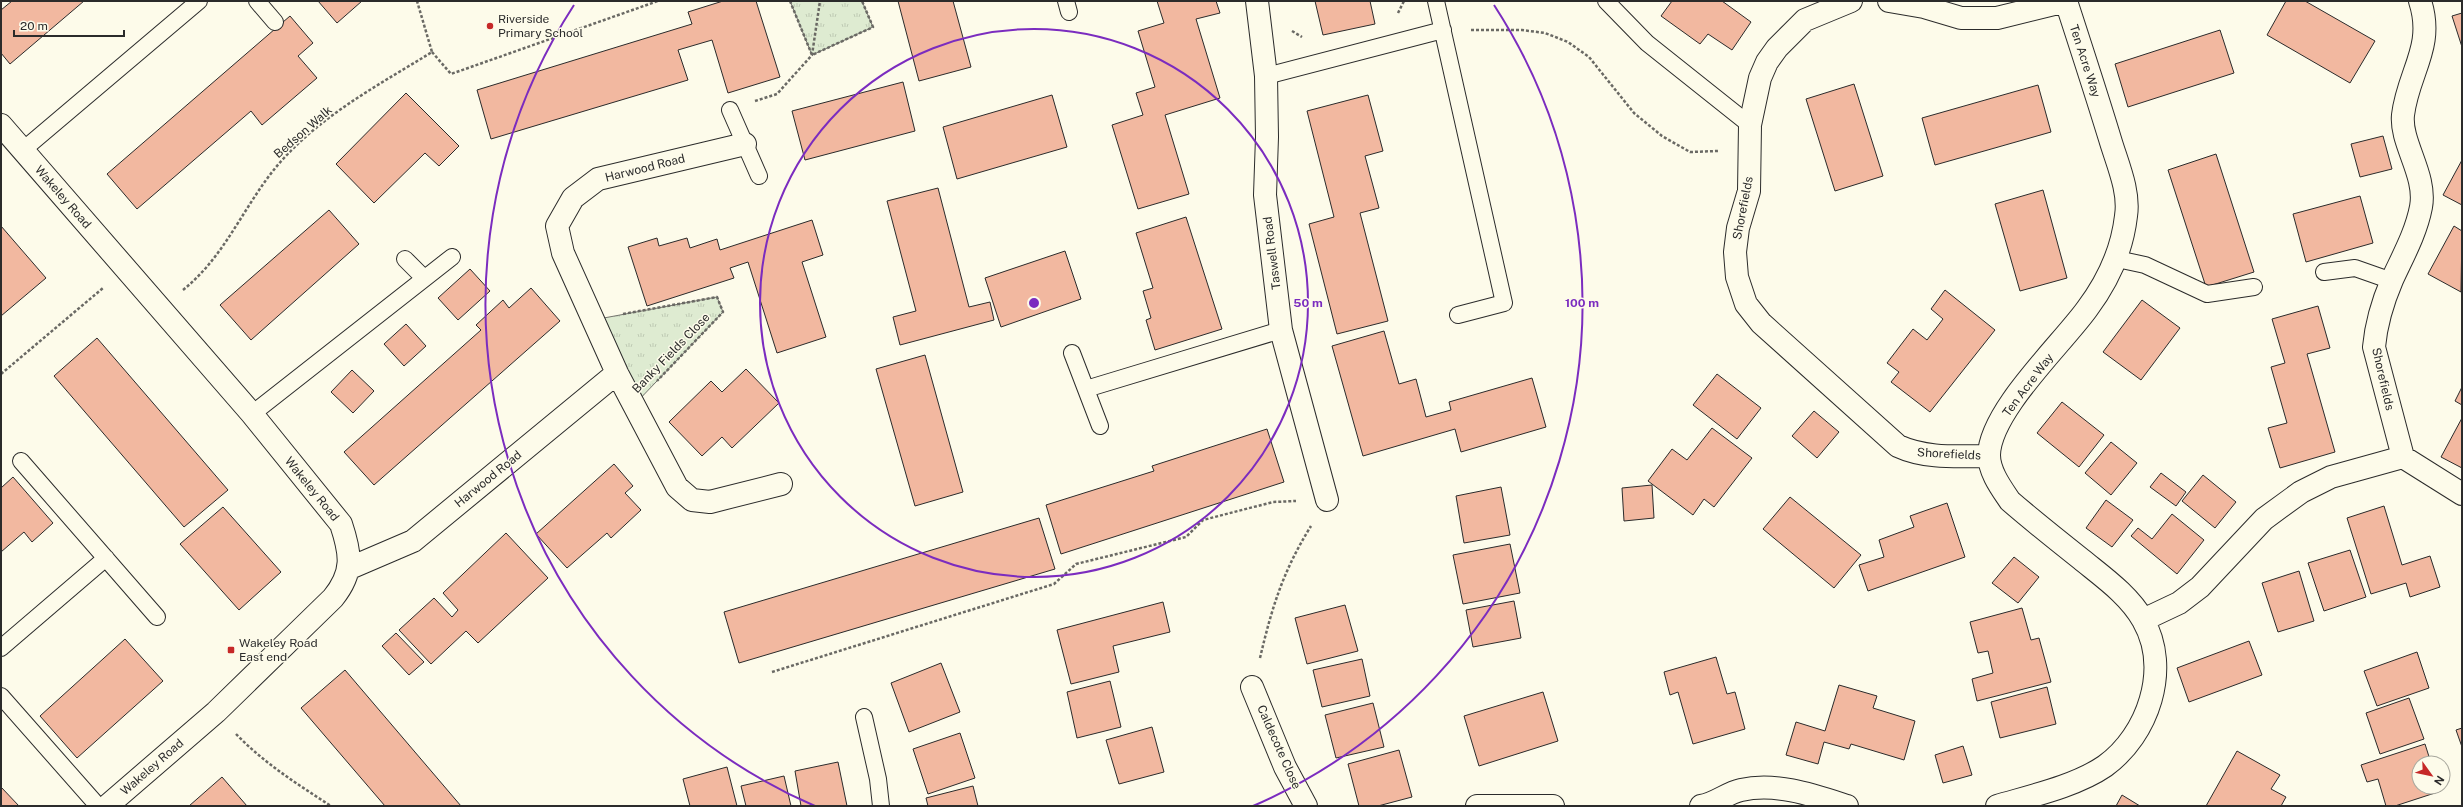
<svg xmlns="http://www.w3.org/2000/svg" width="2463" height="807" font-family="'Public Sans',sans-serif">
<defs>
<pattern id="grass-tufts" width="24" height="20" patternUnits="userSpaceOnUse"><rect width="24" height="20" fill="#deebd1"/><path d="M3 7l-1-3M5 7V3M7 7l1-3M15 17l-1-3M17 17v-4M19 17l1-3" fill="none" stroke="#bfcab4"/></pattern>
</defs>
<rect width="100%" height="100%" fill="#fdfbea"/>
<path fill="url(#grass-tufts)" stroke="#74746e" d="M790,1H862L873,27L812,55Z
M717,297L723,312L634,405L593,320Z"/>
<path fill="#f2b8a0" stroke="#2b2b2b" d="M12,1H84L10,64L1,53V10Z
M318,1H362L337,23Z
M723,1H756L780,77L728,93L712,40L678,50L688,80L491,139L477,90L692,24L688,12Z
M898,1H953L971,67L919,81Z
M1157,1H1216L1220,13L1196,19L1220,98L1165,115L1189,194L1138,209L1112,125L1143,115L1136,93L1155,87L1138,31L1164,23Z
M1315,1H1370L1375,24L1323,35Z
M1672,1H1722L1751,22L1732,50L1708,34L1700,44L1661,16Z
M2286,1H2305L2375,41L2350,83L2267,35Z
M2462,13V47L2452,16Z
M290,16L313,43L298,56L317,78L262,125L251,111L137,209L107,174Z
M2220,30L2234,73L2128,107L2115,64Z
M903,82L915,131L805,160L792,111Z
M1854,84L1883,176L1835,191L1806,99Z
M2038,85L2051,132L1935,165L1922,118Z
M406,93L459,146L439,166L425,153L374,203L336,164Z
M1052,95L1067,147L957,179L943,127Z
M1368,95L1383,151L1365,156L1379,208L1360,213L1388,321L1337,334L1309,224L1334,217L1307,111Z
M2383,136L2392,169L2360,177L2351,144Z
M2216,154L2254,272L2206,287L2168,170Z
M2462,160V205L2443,195Z
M938,188L969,307L990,302L994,320L900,345L893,317L916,311L887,201Z
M2043,190L2067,278L2020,291L1995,204Z
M2360,196L2373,243L2306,262L2293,214Z
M329,210L359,244L251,340L220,305Z
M1186,217L1222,329L1155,350L1146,320L1151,318L1143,291L1153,288L1136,233Z
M812,220L823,255L802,262L826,337L777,353L748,262L730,268L734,278L647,306L628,247L657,238L659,246L687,238L690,248L717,239L720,250Z
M1,226L46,278L1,316Z
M2454,226L2462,231L2461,292L2428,274Z
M1065,251L1081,299L1001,327L985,278Z
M470,269L490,291L458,320L438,298Z
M531,288L560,321L374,485L344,452L481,330L476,325L503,300L509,308Z
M1945,290L1995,330L1930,412L1891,382L1899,372L1887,363L1913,329L1927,340L1943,319L1931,309Z
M2142,300L2180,328L2141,380L2103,352Z
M2318,306L2330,348L2307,354L2335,452L2280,468L2268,428L2287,423L2271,367L2285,363L2272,319Z
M406,324L426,346L404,366L384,344Z
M1384,331L1399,384L1416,379L1426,417L1451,410L1449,402L1532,378L1546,427L1461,452L1455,429L1363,456L1332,346Z
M97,338L228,490L184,527L54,376Z
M925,355L963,492L915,506L876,369Z
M746,369L779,403L732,448L722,437L702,456L669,422L711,381L722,392Z
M352,370L374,391L353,413L331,392Z
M1717,374L1761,408L1737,439L1693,405Z
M2462,387V405L2455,401Z
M2062,402L2104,435L2079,467L2037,433Z
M1814,411L1839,432L1817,458L1792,436Z
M2462,418V468L2441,457Z
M1712,428L1752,458L1714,507L1704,499L1693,515L1648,481L1672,449L1687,460Z
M1267,429L1284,482L1061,554L1046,505L1154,471L1152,466Z
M2111,442L2137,463L2111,495L2085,473Z
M614,464L633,486L625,493L641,510L611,538L607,533L567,568L536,534Z
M2161,473L2186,492L2176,506L2150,487Z
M2203,475L2236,502L2215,528L2182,501Z
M13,477L53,523L32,542L24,532L1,552V488Z
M1652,485L1654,518L1624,521L1622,488Z
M1501,487L1510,535L1464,543L1456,496Z
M1790,497L1861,555L1834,588L1763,529Z
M2106,500L2133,520L2112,547L2086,528Z
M1947,503L1965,557L1868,591L1859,565L1884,557L1879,540L1914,527L1910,516Z
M2384,506L2402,565L2430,556L2440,587L2410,597L2406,583L2371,594L2347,518Z
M223,507L281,572L239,610L180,544Z
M2172,514L2204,540L2177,574L2131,536L2138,528L2152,539Z
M1039,518L1055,569L739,663L724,612Z
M506,533L548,578L478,643L466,631L431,664L399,630L434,598L452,617L458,610L443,593Z
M1510,544L1520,593L1463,604L1453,555Z
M2350,550L2366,597L2324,611L2308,563Z
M2014,557L2039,577L2018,603L1992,583Z
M2299,571L2314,621L2278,632L2262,583Z
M1514,601L1521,638L1473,647L1466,610Z
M1163,602L1170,632L1113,646L1119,672L1071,684L1057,630Z
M1345,605L1358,651L1307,664L1295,618Z
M2022,608L2031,640L2039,638L2051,682L1977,701L1972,679L1993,673L1988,651L1978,653L1970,622Z
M396,633L424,662L409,675L382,646Z
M125,639L163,681L77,758L40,716Z
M2249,641L2262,675L2189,702L2177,668Z
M2417,652L2429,688L2377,706L2364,671Z
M1716,657L1727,694L1735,692L1745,729L1693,744L1678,692L1670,695L1664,672Z
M1362,659L1370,696L1322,707L1313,670Z
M941,663L960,712L909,732L891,683Z
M345,670L461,806H385L301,708Z
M1110,681L1121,727L1077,738L1067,692Z
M1839,685L1877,696L1873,708L1915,721L1904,760L1851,744L1849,749L1824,742L1818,764L1786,755L1796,722L1825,731Z
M2047,687L2056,724L2000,738L1991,702Z
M1543,692L1558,741L1479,766L1464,716Z
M2409,698L2424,739L2380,754L2366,713Z
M1373,703L1384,747L1336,758L1325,715Z
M1152,727L1164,772L1119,784L1106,740Z
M2462,728V747L2456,730Z
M960,733L975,778L928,794L913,749Z
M2425,744L2431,763H2419V787H2439L2441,791L2395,806H2386L2378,779L2367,782L2361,765Z
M1963,746L1972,775L1943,783L1935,755Z
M1399,750L1412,797L1378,806H1359L1348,764Z
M2237,751L2280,775L2271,789L2286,797L2281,806H2206Z
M838,762L847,806H801L795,771Z
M727,767L737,806H690L683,779Z
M784,776L791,806H746L741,786Z
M222,777L247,806H189Z
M973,786L978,806H928L926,798Z
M1,787L19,806H1Z
M2122,795L2140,806H2116Z"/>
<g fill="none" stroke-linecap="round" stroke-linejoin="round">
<defs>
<path id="lane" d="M257,1L275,22
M1066,1L1069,12
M1436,1L1504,303L1458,315
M1606,1L1647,43L1750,125
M1266,76L1443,30
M730,110L759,176
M23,150L199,1
M405,259L424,278
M2117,259L2145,265L2207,294L2254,287
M2324,272L2355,268L2392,281
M1072,353L1100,426
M1086,389L1281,330
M252,414L452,257
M21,461L157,617
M1,648L106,558
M1,696L98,806
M864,717L878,779L881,806"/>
<path id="street" d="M1257,1L1266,76L1267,137L1265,195L1281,330L1327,500
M1851,1L1805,20L1777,48L1767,62L1760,78L1750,125L1749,191L1738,228L1735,252L1737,277L1746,304L1761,323L1898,446C1926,459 1958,456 1989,456
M1889,1L1924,7L1961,18H1997L2066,1
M1,125L252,414L341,524C351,554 354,572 333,598L216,712L107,806
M745,144L598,179L573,198L557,226L563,253L617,373L677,487L692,500L710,502L781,484
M2403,457L2462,494
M350,568L413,541L617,373
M2143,620L2179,603L2200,587L2264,519L2301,492L2331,477L2403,457L2374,347C2376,325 2383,301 2392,280C2403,256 2416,233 2421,207C2427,175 2400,143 2403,115C2408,72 2435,47 2420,1
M1252,687L1285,767L1306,806
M1477,806H1553
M1701,806C1715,804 1727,793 1741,790C1776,782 1813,795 1847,806
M1997,806C2031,796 2076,786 2105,766C2148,735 2171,669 2143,620C2129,595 2103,577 2081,559C2057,540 2033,521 2010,501C2002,489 1989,472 1989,455C1990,411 2061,345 2087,309C2108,281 2122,251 2126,216C2130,191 2117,163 2110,139C2096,93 2081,47 2066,1"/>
</defs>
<use href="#lane" stroke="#2b2b2b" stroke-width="18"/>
<use href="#street" stroke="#2b2b2b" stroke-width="24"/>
<path stroke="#6a6964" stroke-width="2.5" stroke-dasharray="3 2" stroke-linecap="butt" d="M790,1L812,55L873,27L862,1
M1398,13L1404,1
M1471,30H1522L1545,33L1568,42L1589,57L1634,113L1662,136L1690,152L1718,151
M1292,31L1302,37
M432,52L451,74L658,1
M755,101L777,94L812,55L820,1
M183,290C228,254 246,199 284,158C325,113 382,83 432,52L417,1
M623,314L717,297L723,312L657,381
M1,374L103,288
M1260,658C1272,607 1283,571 1311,526
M772,672L1054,584L1076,564L1186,537L1203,520L1273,502L1296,501
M236,734C264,763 297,784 331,806"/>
<use href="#lane" stroke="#fdfbea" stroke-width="16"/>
<use href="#street" stroke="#fdfbea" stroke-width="22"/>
</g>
<g fill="none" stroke="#7b2cbf" stroke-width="2">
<circle cx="1034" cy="303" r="274"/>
<path d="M815 806A548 548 0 0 1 574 5M1494 5A548 548 0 0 1 1253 806"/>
</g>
<g fill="#c62828" stroke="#fdfbea" stroke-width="1.5">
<circle cx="490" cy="26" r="4"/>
<rect x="227" y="646" width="8" height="8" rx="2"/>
</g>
<g text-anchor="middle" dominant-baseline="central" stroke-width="3" stroke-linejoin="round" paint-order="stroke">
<g font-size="12" fill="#2b2b2b" stroke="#fdfbea" text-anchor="start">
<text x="498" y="19">Riverside<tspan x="498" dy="14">Primary School</tspan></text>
<text x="239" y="643">Wakeley Road<tspan x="239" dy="14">East end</tspan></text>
</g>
<g font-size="12" fill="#2b2b2b" stroke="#fdfbea">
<text transform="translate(2085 61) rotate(72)">Ten Acre Way</text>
<text transform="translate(303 132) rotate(-41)">Bedson Walk</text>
<text transform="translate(645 168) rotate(-14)">Harwood Road</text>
<text transform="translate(63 197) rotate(49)">Wakeley Road</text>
<text transform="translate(1743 208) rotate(-79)">Shorefields</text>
<text transform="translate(1272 253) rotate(-97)">Taswell Road</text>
<text transform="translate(671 353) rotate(-46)">Banky Fields Close</text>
<text transform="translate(2383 379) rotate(77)">Shorefields</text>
<text transform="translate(2028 385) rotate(-53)">Ten Acre Way</text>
<text transform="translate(1949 454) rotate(3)">Shorefields</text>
<text transform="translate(488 479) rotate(-39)">Harwood Road</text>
<text transform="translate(312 489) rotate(51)">Wakeley Road</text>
<text transform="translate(1279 747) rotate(66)">Caldecote Close</text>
<text transform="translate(152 767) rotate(-41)">Wakeley Road</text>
</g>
</g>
<circle cx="1034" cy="303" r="6" fill="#7b2cbf" stroke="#fdfbea" stroke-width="2"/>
<g font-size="12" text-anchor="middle" font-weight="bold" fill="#7b2cbf" stroke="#fdfbea" stroke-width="3" stroke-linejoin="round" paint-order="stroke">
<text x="1308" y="307">50 m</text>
<text x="1582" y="307">100 m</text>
</g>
<rect width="2463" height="807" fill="none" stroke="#2b2b2b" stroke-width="4"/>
<g transform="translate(2431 775) rotate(123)"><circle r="19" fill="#fdfbea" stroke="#a9a89e"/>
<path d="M0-3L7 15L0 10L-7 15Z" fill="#c62828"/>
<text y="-6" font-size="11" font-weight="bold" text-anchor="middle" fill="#2b2b2b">N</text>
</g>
<path d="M14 30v6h110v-6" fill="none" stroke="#2b2b2b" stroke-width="2"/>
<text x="20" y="30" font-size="12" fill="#2b2b2b" stroke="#fdfbea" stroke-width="3" paint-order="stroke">20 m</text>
</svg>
